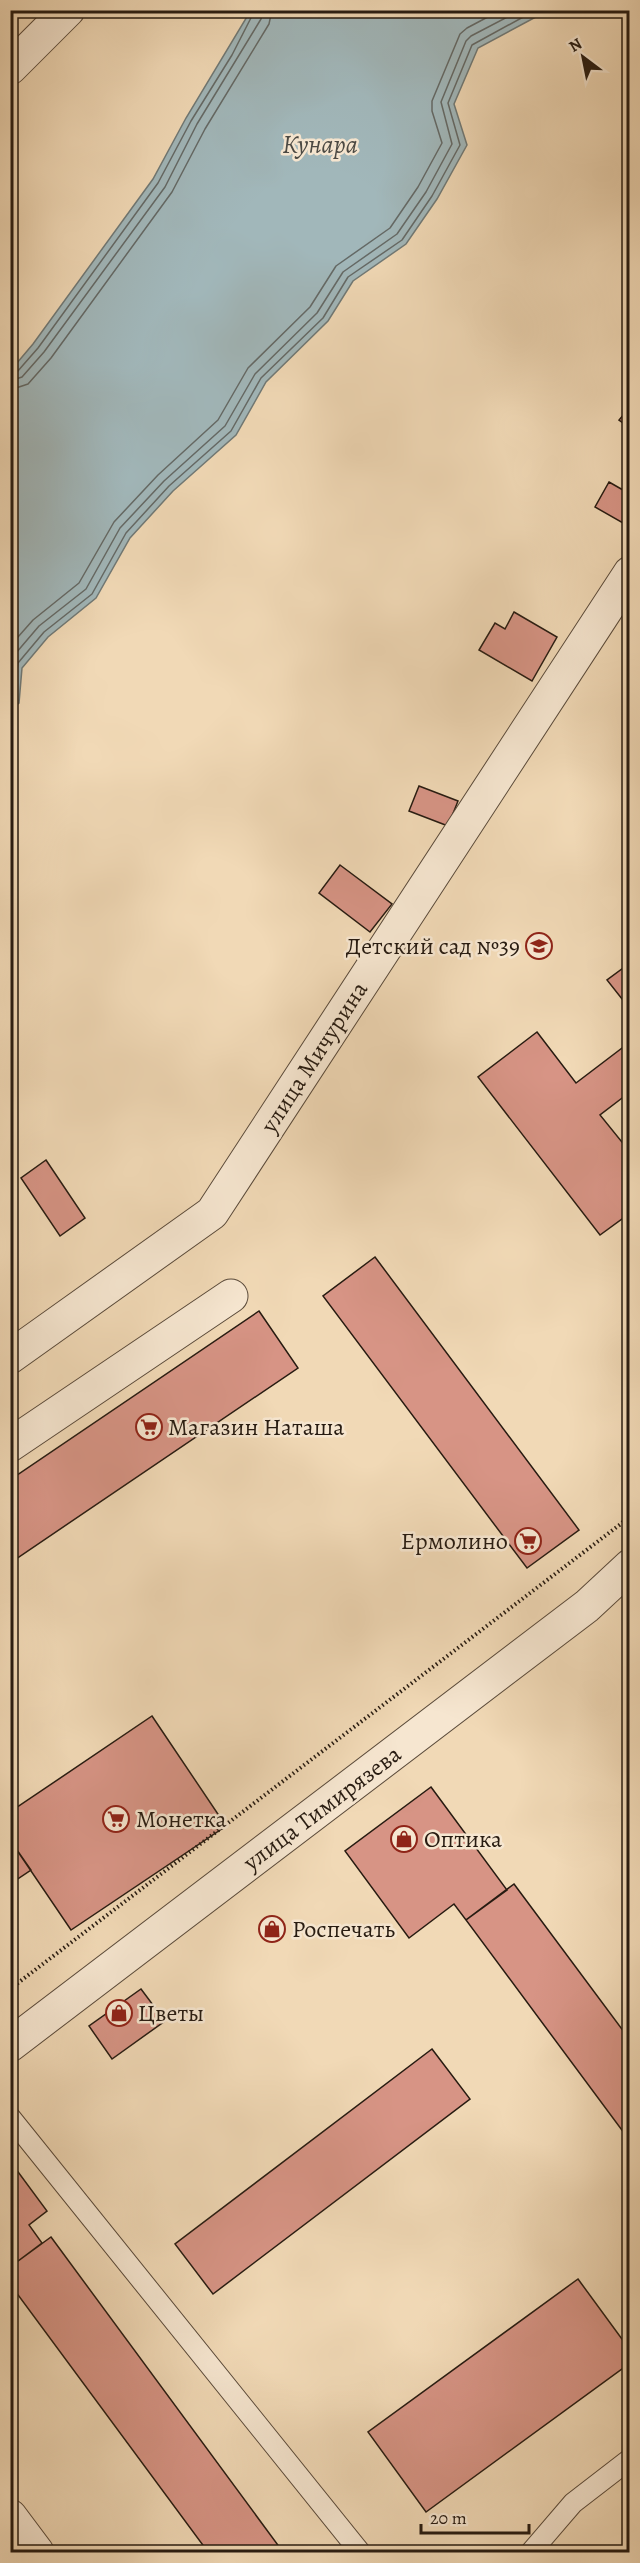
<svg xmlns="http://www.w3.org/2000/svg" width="640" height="2563" font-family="Alegreya,serif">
<rect width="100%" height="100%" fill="#f1d9b6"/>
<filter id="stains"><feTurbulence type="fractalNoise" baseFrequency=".00333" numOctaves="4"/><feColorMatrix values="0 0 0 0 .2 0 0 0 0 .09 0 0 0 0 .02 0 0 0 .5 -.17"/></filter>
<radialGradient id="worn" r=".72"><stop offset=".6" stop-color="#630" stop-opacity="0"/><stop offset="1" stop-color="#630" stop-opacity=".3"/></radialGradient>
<path fill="#a1b7ba" stroke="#707976" stroke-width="1.5" d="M251,10L547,11L478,48L454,104L467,145L437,199L406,244L353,281L328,321L266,382L236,435L173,491L130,538L96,598L48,637L22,668L19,703L11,709V370L33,344L153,179L186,118Z"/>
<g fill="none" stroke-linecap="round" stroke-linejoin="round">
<path stroke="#646966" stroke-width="1.5" d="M10,373L17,372L38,348L158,183L191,121L232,55L255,10
M10,381L22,377L44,352L165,187L197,124L261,19L263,10
M10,390L28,384L51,358L172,192L205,129L269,24L272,10
M10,646L33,620L79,583L114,522L158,475L218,420L248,368L310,307L336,266L390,228L418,187L442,143L432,111V101L460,34L467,28L501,10
M10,660L39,626L86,589L120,528L164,481L225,426L255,374L317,313L343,272L397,234L426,192L452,144L441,102L466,41L471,36L521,10
M10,702L13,699L18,663L44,632L92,594L126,533L169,486L231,431L261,378L323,318L348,277L402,240L432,196L460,145L448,103L472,45L536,10"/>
</g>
<path fill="#d79485" stroke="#271b11" stroke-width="1.5" d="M630,407V428L619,420Z
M609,482L630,494V527L595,507Z
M514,612L557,637L532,681L479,650L495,623L505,629Z
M419,786L458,801L448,826L409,811Z
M340,865L392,904L370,932L319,893Z
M630,963V1009L607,980Z
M537,1032L576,1083L630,1042V1092L600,1115L630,1152V1213L600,1235L478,1077Z
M46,1160L85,1218L60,1236L21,1178Z
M375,1257L579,1530L527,1568L323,1296Z
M259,1311L298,1368L10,1563V1480Z
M152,1716L226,1826L71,1930L10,1840V1812Z
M431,1787L507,1890L466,1920L454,1904L409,1938L345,1851Z
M10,1840L31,1870L10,1884Z
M514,1884L630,2040V2141L466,1920Z
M141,1989L165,2021L112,2059L89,2026Z
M432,2049L470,2099L213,2294L175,2244Z
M10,2161L47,2211L29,2225L42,2243L10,2267Z
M51,2237L283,2552H208L10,2284V2267Z
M578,2279L630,2350V2363L426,2512L368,2432Z"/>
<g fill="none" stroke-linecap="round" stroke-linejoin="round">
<defs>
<path id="service" d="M10,2117L360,2552
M531,2552L573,2503L630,2459"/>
<path id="minor" d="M10,68L68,10
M10,1357L212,1213L630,573
M10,1445L231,1296"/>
<path id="tertiary" d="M10,2045L587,1606L630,1566
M10,2516L37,2552"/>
</defs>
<use href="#service" stroke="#5a4a3a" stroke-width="22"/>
<use href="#minor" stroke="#5a4a3a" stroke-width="35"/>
<use href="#tertiary" stroke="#5a4a3a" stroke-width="35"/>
<path stroke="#271b11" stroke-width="4" stroke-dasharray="1.5 3" stroke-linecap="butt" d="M10,1989L622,1523L630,1514"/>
<use href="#service" stroke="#f6e6d0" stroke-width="20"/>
<use href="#minor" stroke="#f6e6d0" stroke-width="33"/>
<use href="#tertiary" stroke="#f6e6d0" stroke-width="33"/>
</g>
<defs>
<symbol id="school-ring" viewBox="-11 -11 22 22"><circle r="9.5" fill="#f6e6d0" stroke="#8f2418" stroke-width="1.5"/><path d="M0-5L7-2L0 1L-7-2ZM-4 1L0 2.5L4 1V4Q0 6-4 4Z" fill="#8f2418"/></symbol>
<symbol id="supermarket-ring" viewBox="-11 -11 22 22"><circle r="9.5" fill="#f6e6d0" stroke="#8f2418" stroke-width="1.5"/><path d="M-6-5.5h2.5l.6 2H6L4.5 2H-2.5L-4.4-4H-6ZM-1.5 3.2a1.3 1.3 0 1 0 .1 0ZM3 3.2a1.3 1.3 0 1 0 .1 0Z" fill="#8f2418"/></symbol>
<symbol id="shop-ring" viewBox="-11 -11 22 22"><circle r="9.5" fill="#f6e6d0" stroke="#8f2418" stroke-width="1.5"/><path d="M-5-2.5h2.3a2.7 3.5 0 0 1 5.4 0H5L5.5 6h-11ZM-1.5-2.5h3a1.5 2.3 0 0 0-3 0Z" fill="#8f2418"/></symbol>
</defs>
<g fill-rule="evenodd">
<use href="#school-ring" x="524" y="931" width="30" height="30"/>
<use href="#supermarket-ring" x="134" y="1412" width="30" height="30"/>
<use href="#supermarket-ring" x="513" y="1526" width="30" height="30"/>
<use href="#supermarket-ring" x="101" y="1804" width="30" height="30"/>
<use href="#shop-ring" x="389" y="1824" width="30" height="30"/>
<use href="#shop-ring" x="257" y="1914" width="30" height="30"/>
<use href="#shop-ring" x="104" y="1998" width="30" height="30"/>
</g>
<g text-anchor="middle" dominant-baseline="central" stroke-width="5" stroke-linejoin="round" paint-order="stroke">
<g font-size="24" fill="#271b11" stroke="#f6e6d0" text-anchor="start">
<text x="520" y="946" text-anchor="end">Детский сад №39</text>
<text x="168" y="1427">Магазин Наташа</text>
<text x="508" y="1541" text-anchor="end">Ермолино</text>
<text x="136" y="1819">Монетка</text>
<text x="424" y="1839">Оптика</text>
<text x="292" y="1929">Роспечать</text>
<text x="138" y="2013">Цветы</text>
</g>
<g font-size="24" fill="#271b11" stroke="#f6e6d0">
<text transform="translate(314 1057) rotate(-57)">улица Мичурина</text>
<text transform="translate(322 1808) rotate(-37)">улица Тимирязева</text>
</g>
<g font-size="26" font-style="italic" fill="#4c4a44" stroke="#f6e6d0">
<text x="320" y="144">Кунара</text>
</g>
</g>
<rect width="640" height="2563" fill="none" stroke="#f1d9b6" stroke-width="36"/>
<rect x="12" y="12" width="616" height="2539" fill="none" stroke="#271b11" stroke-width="3"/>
<rect x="18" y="18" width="604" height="2527" fill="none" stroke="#271b11" stroke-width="1.5"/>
<g transform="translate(583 57) rotate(328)" stroke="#f6e6d0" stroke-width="4.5" paint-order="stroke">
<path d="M0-4.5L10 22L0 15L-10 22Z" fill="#271b11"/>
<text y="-9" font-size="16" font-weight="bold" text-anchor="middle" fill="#271b11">N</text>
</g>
<path d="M421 2524v9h108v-9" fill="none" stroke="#271b11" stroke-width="3"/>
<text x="430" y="2524" font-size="18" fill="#271b11" stroke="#f6e6d0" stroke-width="4.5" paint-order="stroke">20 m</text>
<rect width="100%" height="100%" filter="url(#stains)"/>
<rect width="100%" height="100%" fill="url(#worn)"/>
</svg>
